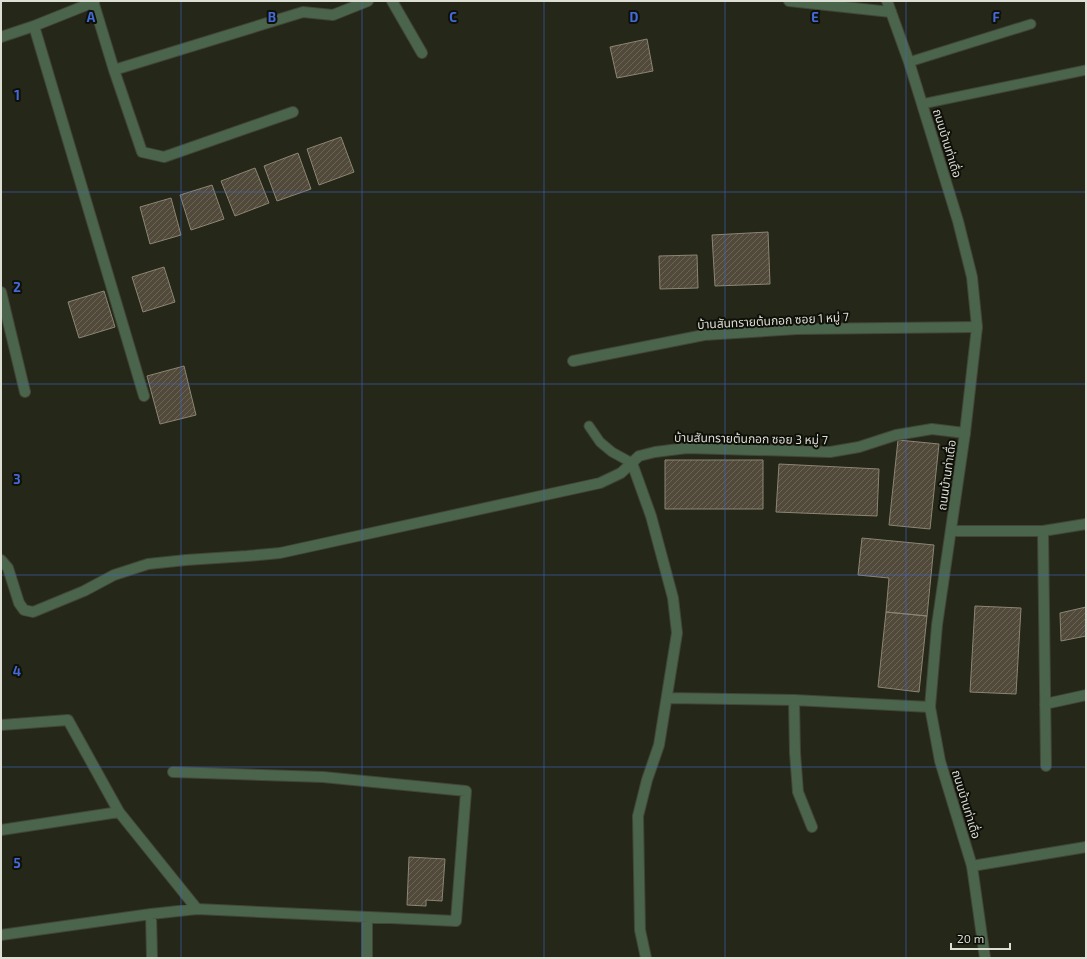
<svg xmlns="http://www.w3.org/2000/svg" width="1087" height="959" font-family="'Exo 2','Noto Sans Thai',sans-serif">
<defs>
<pattern id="building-hatch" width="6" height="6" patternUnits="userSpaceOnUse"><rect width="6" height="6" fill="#51493a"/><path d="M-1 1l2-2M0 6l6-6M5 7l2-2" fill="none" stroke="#6a6356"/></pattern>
</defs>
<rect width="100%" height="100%" fill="#252819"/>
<path fill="url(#building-hatch)" stroke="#8d8573" d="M647,39L653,71L617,78L610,47Z
M341,137L354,172L319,185L307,149Z
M298,153L311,189L277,201L264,166Z
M255,168L269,203L235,216L221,181Z
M212,185L224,219L191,230L180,195Z
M171,198L181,235L150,244L140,207Z
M768,232L770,284L715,286L712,235Z
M697,255L698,288L660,289L659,256Z
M164,267L175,302L143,312L132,277Z
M104,291L115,327L79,338L68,302Z
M184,366L196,415L160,424L147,376Z
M898,440L939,444L930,529L889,525Z
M665,460H763V509H665Z
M779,464L879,469L877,516L776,512Z
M862,538L934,545L927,616L886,612L889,578L858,575Z
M975,606L1021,608L1016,694L970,692Z
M1086,607V636L1061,641L1060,613Z
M886,612L927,616L919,692L878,687Z
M409,857L445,859L442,901L426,900V906L407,905Z"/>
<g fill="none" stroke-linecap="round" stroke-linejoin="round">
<defs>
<path id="service" d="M909,62L1031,24
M922,104L1086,70
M589,426L600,442L612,452L632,463"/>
<path id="minor" d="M93,1L114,70L142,152L164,157L293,112
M392,1L422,53
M789,1L891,12
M34,26L144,396
M1,37L34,26L94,2
M114,70L303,12L333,15L368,1
M1,292L25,392
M573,361L704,335L797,329L977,327
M632,463L651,516L673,598L677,633L659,745L647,780L638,816L640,930L646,958
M951,531H1043L1086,524
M1043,531L1046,766
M1,560L8,568L19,603L24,610L33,612L84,591L114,575L148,564L186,560L247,556L280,553L600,483L621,473L639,456L655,452L687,448L830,452L859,447L896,435L932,429L965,433
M667,698L794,700L930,707
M794,700L795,753L798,792L812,827
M1045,704L1086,695
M1,725L68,720L119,812L197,909
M1,830L119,812
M972,866L1086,847
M151,914L152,958
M1,935L151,914L197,909L456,921L466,791L323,777L173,772
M367,958V917"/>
<path id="tertiary" d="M887,1L909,62L922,104L958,221L972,277L977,327L965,433L937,625L930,707L940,761L972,866L985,958"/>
</defs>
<use href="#service" stroke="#424537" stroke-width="11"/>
<use href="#minor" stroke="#424537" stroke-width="12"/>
<use href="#tertiary" stroke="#424537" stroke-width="12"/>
<use href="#service" stroke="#4b644c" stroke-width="9"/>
<use href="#minor" stroke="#4b644c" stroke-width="10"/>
<use href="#tertiary" stroke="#4b644c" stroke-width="10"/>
</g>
<path fill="none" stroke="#436bd7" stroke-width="1" stroke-opacity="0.55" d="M181,1V958M362,1V958M544,1V958M725,1V958M906,1V958M1,192H1086M1,384H1086M1,575H1086M1,767H1086"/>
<g text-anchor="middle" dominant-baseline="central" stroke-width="4" stroke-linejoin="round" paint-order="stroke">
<g font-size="12" fill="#dddfd5" stroke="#0f1009">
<text transform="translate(948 143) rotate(73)">ถนนบ้านท่าเดื่อ</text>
<text transform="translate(773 320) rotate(-3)">บ้านสันทรายต้นกอก ซอย 1 หมู่ 7</text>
<text transform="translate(751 438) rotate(1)">บ้านสันทรายต้นกอก ซอย 3 หมู่ 7</text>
<text transform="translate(946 475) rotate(-82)">ถนนบ้านท่าเดื่อ</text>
<text transform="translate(967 804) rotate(73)">ถนนบ้านท่าเดื่อ</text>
</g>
</g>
<g font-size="13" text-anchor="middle" font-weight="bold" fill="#436bd7" stroke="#0f1009" stroke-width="4" stroke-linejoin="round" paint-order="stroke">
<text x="91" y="22">A</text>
<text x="272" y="22">B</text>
<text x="453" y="22">C</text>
<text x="634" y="22">D</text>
<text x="815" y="22">E</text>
<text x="996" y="22">F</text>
<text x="17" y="100">1</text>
<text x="17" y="292">2</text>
<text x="17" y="484">3</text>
<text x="17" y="676">4</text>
<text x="17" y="868">5</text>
</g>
<rect width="1087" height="959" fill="none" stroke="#dddfd5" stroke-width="4"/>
<path d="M951 943v6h59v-6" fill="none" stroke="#dddfd5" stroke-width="2"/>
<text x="957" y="943" font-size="12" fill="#dddfd5" stroke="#0f1009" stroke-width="3" paint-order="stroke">20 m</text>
</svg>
